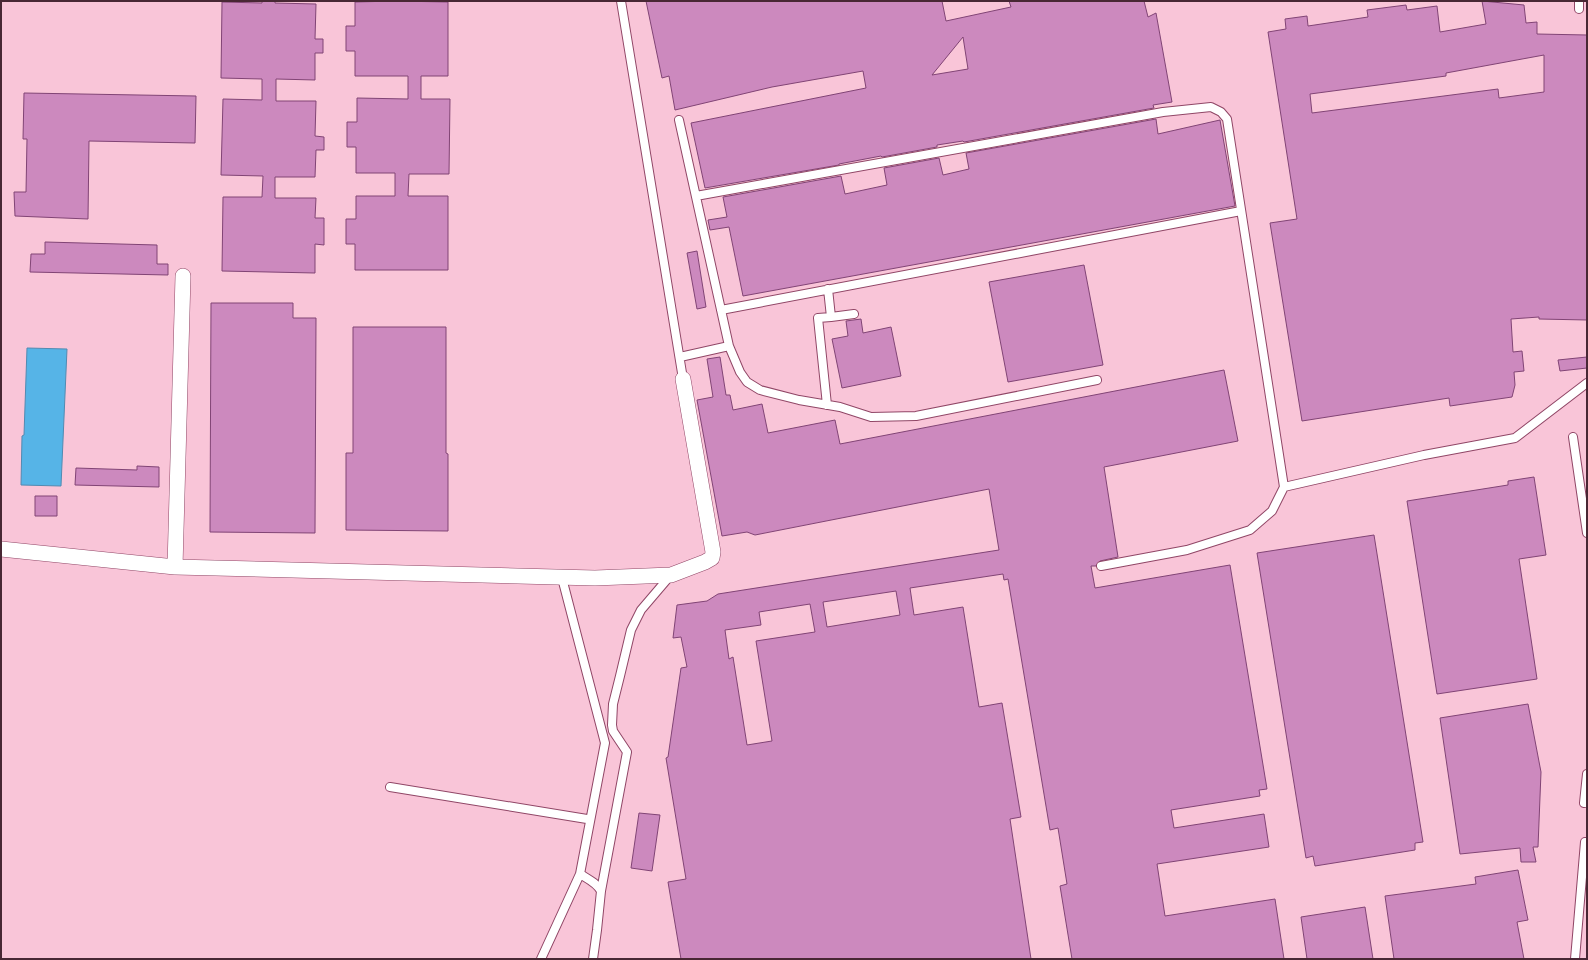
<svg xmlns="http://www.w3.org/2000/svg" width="1588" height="960" font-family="Arial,sans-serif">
<rect width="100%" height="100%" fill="#f9c5d8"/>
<path fill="#56b4e7" stroke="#528ab1" d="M27,348L67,349L61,486L21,485L22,436L24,435Z"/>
<path fill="#cc89be" stroke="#814475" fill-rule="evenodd" d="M262,1H275V3L316,4L315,39H323V53H315V80L276,79V101H316L315,136L324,137V150H316L315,177H275V198H316L315,218H324V245L315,244V273L222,271L223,197H262L263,176L221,175L223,99L262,100V79L221,78L222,2L262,3Z
M395,1L448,2V76H421V99H450L449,174H409L408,196H448V270H355V244H346V219H356V196H395V173H356V147H347V122H357V98L408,99V76H355V51H346V26H355V2Z
M646,1H942L946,21L1011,7L1009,1H1144L1148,17L1156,13L1172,102L1153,105L1154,108L964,142L963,141L937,145V147L882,157L881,156L839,164V165L705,188L691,123L866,88L863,71L772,87L675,110L669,76L662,78ZM963,37L968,69L932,75Z
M1482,1L1524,5L1526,23L1537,22V34L1587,35V320L1539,319V317L1511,319L1513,352L1522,351L1524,371L1514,372L1515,385L1512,397L1450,406L1449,398L1302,421L1270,223L1297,219L1268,32L1286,29L1285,19L1307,16L1308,26L1368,17L1367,10L1406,5L1407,10L1437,6L1440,32L1486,24ZM1544,55V92L1499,98L1498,89L1312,113L1310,94L1446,76V73Z
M24,93L196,96L195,143L89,141L88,219L15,216L14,192H26L27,139H23Z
M1156,119L1158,134L1220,120L1235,206L743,296L729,227L710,230L708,220L727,217L723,197L841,176L845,194L887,185L884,168L939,158L943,175L969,169L966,153Z
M45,242L157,245V264H168V275L30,272L31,254H45Z
M697,251L706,307L697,309L687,253Z
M1084,265L1103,365L1008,382L989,282Z
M211,303H293V318H316L315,533L210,532Z
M861,319L863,333L891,327L901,376L842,388L832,339L848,336L846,321Z
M353,327H446V453L448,454V531L346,530V453H353Z
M720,357L726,395H730L733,410L762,404L768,433L835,420L840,444L1224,370L1238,441L1104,467L1118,557L1100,561L1096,566H1091L1095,588L1230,565L1267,789L1259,790L1260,796L1171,810L1174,828L1264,814L1269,847L1157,864L1165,916L1275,899L1284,959H1072L1060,886L1067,884L1058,828L1050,830L1008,579L1004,580L1003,574L910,588L914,615L963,607L979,707L1002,703L1021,817L1010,819L1031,959H681L668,882L686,879L666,758L668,757L681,668L687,667L681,637L673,638L677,605L707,601L718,594L999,550L989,489L755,535L747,532L722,536L697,400L713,397L707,359ZM896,591L900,615L827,627L823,602ZM810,604L815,632L756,641L772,741L747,745L733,657L729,659L725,630L761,625L759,612Z
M1587,357V368L1560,371L1558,360Z
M137,466L159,467V487L75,485L76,468L137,470Z
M1534,477L1546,555L1519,559L1537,679L1437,694L1407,501L1508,485V481Z
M35,496H57V516H35Z
M1374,535L1423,842L1415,843V850L1315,866L1313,856L1306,858L1257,553Z
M1528,704L1541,772L1538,847H1533L1536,862H1521L1520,848L1460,854L1440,718Z
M639,813L660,815L652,871L631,868Z
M1518,870L1528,920L1517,922L1524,959H1394L1385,896L1476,884L1475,877Z
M1365,907L1373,959H1307L1301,917Z"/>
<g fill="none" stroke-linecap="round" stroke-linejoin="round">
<defs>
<path id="lane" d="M621,1L683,379
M1579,9V1
M679,120L729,346L740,372L747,382L760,390L799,400L840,407L871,417L916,416L1097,380
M696,196L1163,112L1211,107L1221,112L1227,119L1284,487
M721,310L1241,211
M831,317L854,314
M680,357L729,346
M827,405L818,318L831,317L828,289
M1573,437L1587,533
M1101,566L1187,550L1250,530L1272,511L1284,487L1424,455L1515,438L1587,383
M390,787L587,819L589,820
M1584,803L1587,774
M580,874C588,879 597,883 601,891L597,930L593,959
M601,891L627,752L613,731L612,725L613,704L620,676L631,630L641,610L670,576
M541,959L580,874L605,743L562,578
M1575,959L1585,842"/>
<path id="street" d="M1,549L175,567L595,578L671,575L705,562L712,558L713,552L683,379
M175,567L183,276"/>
</defs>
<use href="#lane" stroke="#904666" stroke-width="10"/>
<use href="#street" stroke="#904666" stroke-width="16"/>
<use href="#lane" stroke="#fff" stroke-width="8"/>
<use href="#street" stroke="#fff" stroke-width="15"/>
</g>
<rect width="1588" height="960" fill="none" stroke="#482734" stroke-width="4"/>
</svg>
